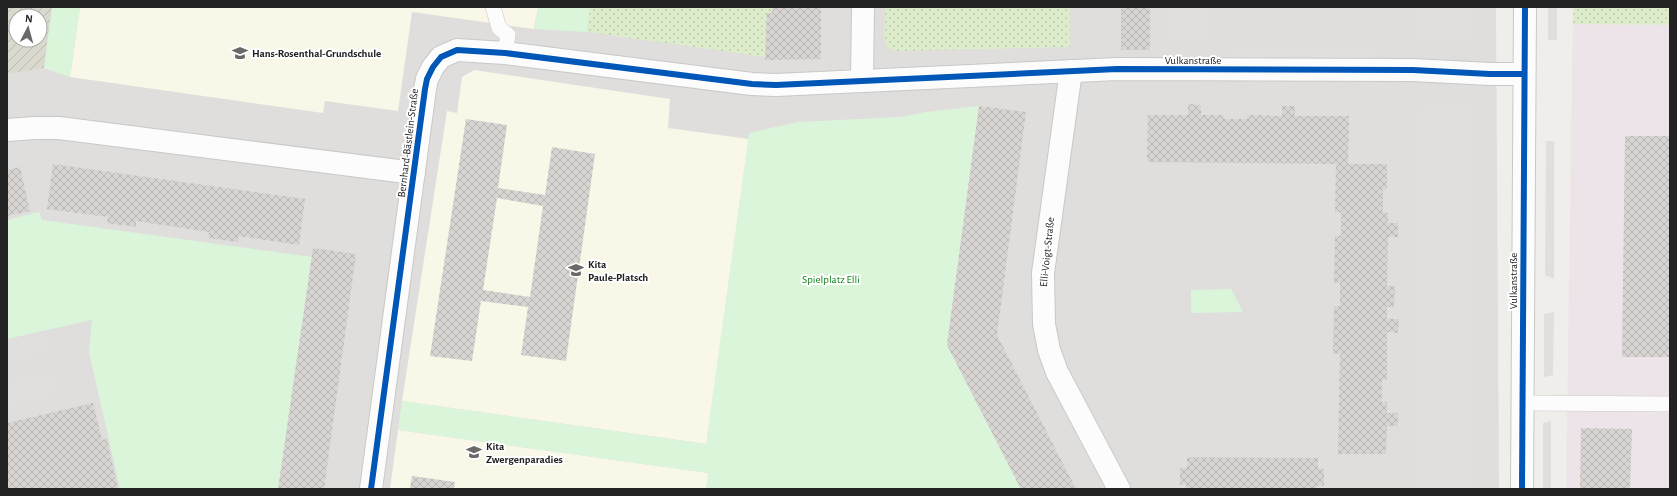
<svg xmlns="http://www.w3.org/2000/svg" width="1677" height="496" font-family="'Alegreya Sans',sans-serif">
<defs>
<pattern id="construction-furrows" width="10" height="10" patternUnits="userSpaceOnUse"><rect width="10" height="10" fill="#d9d9cd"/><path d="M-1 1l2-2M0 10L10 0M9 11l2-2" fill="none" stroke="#babab0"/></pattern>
<pattern id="grass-dots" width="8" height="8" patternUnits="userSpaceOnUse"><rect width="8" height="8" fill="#ddeccb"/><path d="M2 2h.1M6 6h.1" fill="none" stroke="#bdcaae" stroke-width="1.8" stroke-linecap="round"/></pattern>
<pattern id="building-cross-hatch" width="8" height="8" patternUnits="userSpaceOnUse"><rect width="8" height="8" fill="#d7d4d2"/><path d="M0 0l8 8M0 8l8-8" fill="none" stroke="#b8b6b4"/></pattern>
</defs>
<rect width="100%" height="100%" fill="#f0eeeb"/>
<path fill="#dfdedc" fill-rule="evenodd" d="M7,7H1496L1499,489H7ZM16,16H40V40H16Z"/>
<path fill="#ede4e9" d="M1573,7H1670V489H1566Z"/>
<path fill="#f8f7e8" d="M80,7H538L534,29L412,12L398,111L325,101L323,113L70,77Z
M474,70L670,99L668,128L749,139L707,444L402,401L447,111L457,113L462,77Z
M398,430L709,473L706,489H390Z"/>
<path fill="url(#construction-furrows)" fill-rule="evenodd" d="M7,7H52L44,68L7,74ZM16,16H40V40H16Z"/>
<path fill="url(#grass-dots)" d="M590,7H772V13H767L765,57L587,32Z
M885,7H1070V47L895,51L887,47L884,38Z
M1573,7H1670V25L1573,24Z"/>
<path fill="#daf5da" d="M52,7H80L70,77L44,68Z
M538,7H590L587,32L534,29Z
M979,106L947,345L1021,489H706L708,473L398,430L402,401L706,444L749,133L798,122L900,117L926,112Z
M39,212L42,220L312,257L279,489H120L89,352L92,320L7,339V220Z
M1231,289L1243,312L1191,313V290Z"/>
<path fill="#e0dfde" d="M1173,7H1209V42H1172Z
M1419,7H1472L1471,40L1418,38Z
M1548,7H1557V40H1548Z
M1371,47V64L1237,65V48Z
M1419,109H1473L1472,489H1415Z
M1546,141H1554V279L1545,275Z
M1554,312L1553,375L1544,377V314Z
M43,331L47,351L7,360V340Z
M53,374L57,392L7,404V384Z
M1551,421V489H1543V423Z"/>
<path fill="url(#building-cross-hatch)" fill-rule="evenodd" d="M772,7H821V59L765,60L767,13H772Z
M1121,8H1150V50H1121Z
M1188,104L1201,105V115H1224V119H1247V115L1282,116V106H1295V116H1349L1348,164H1387V189H1383V212L1388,213V223H1398V237H1388L1387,286H1395L1394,307H1387V319H1399L1398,333L1387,332V380H1382V402H1387V413H1398V426H1387L1386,454H1338L1340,354L1333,353L1334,306H1340V282L1334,283L1335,235L1341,236V212L1335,213L1336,164L1147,162L1148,115H1188Z
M979,106L1026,112L997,335L1076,489H1021L947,345Z
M466,119L507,125L498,188L545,195L552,147L595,154L566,361L521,355L528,307L481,301L472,361L430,356ZM497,198L543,206L530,297L483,290Z
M1625,136H1670V357H1622Z
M53,164L305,199L299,245L239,236L238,242L208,238L209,232L136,221V227L107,223L108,217L47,209Z
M20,167L30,211L7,216V170Z
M313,248L356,254L324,489H278Z
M93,403L102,440L107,439L118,489H7V423Z
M1581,428L1632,429L1630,489H1580Z
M1187,457L1318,458V469H1324V486H1317V489H1186V485H1180V468H1187Z
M412,476L455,482L454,489H410Z"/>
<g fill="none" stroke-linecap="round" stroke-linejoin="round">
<defs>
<path id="service" d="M493,7L499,28L508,35L505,53
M1523,403L1670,404"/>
<path id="minor" d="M1071,71L1043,273L1044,324L1049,350L1057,372L1119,489
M862,81L863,7
M7,130L35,128H59L414,173
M371,489L425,89L427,79L433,67L441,57L457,50L505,53L752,84L776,85L1117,69L1413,70L1490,74H1524"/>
<path id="tertiary" d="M1522,489L1525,7"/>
</defs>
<use href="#service" stroke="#c9c8c7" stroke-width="16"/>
<use href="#minor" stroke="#c9c8c7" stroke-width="24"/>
<use href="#tertiary" stroke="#c9c8c7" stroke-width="24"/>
<use href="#service" stroke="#fdfcfc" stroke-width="15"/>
<use href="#minor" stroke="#fdfcfc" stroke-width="22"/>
<use href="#tertiary" stroke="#fdfcfc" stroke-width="22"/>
<defs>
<path id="cycleway" d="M371,489L425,89L427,79L433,67L441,57L457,50L505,53L752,84L776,85L1117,69L1413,70L1490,74H1524
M1522,489L1525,7"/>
</defs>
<use href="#cycleway" stroke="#fff" stroke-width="8"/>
<use href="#cycleway" stroke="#0057b8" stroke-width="6"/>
</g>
<defs>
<symbol id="school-bare" viewBox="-9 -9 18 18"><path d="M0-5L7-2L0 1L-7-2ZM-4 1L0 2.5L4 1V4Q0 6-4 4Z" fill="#6a6968" stroke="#fff" stroke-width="2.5" paint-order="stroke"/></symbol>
</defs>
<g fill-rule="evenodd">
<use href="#school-bare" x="229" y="42" width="22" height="22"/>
<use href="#school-bare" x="565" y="259" width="22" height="22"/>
<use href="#school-bare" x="463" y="441" width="22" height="22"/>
</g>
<g text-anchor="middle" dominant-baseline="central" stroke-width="4" stroke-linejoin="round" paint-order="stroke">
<g font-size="11" font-weight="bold" fill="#222" stroke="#fff" text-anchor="start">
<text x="252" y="53">Hans-Rosenthal-Grundschule</text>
<text x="588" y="264">Kita<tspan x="588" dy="13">Paule-Platsch</tspan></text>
<text x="486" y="446">Kita<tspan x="486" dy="13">Zwergenparadies</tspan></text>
</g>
<g font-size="11" fill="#222" stroke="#fff">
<text x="1193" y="60">Vulkanstraße</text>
<text transform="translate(408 143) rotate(-83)">Bernhard-Bästlein-Straße</text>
<text transform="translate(1047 252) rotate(-84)">Elli-Voigt-Straße</text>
<text transform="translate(1513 281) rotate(-90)">Vulkanstraße</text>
</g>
<g font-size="11" fill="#0c8416" stroke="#fff">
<text x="831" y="279">Spielplatz Elli</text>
</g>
</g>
<rect width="1677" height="496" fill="none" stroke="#222222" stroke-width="16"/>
<g transform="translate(28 28) rotate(6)"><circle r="19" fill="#ffffff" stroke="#a7a7a7"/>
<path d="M0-3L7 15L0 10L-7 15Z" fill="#6a6968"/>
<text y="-6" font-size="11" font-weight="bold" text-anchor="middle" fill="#222222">N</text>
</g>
</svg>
